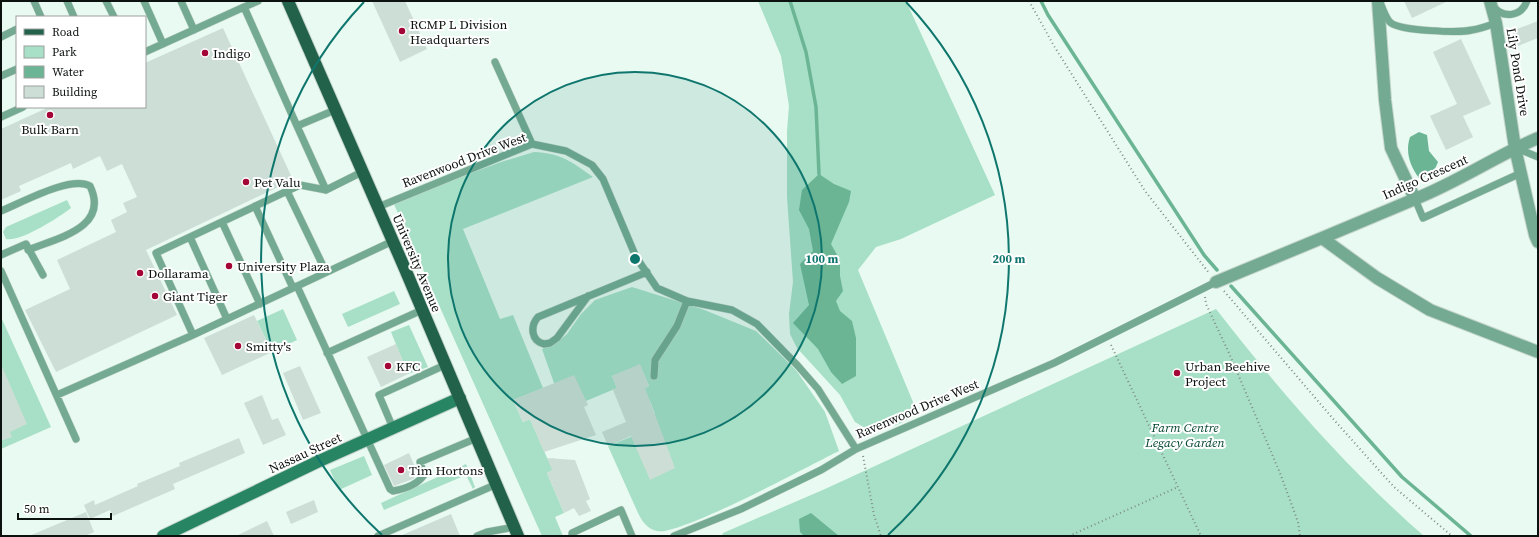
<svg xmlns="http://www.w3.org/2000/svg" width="1539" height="537" font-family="'Source Serif 4',serif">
<rect width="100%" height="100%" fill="#e8faf1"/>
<path fill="#a7e0c6" d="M758,1H906L995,195L901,239L876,247L858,270L918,414L897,425L870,431L855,422L840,395L797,348L790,334L789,314L793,282L787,197V131L789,106L781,56Z
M534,152C561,153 572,162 593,177L463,229L500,319L513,315L543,388L513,400L523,422L530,419L548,460L554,458L558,467L547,473L564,513L555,517L563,536H542L393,202L501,162Z
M67,200L71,208C58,218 21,242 6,239L3,232L6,227Z
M632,287L702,309L756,331L796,370L825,412L839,451C812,464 678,537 657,531C647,529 642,521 638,513L608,446L641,433L637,421L655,414L650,401L640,391L649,386L640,365L612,376L617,388L586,401L554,383L542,349L555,344L567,334L581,314L595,300Z
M394,291L400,304L348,327L342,314Z
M283,309L297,340L272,352L257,321Z
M1216,309C1279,390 1346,468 1424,536H722L723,533L825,489Z
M1,317L51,427L1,449Z
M409,325L428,367L408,374L391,332Z
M364,456L372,475L339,490L330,470Z
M466,464L475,487L473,489L466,475L384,510L381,503Z"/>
<path fill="#6bb595" d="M1419,132L1427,135L1429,151L1438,162C1434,172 1431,176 1419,178C1410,166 1405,152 1410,137Z
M819,174L834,184L851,191L849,202L831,244L840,260V276L843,291L836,301L840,311L852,321L856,338V376L842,384L831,372L818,349L793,323L809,305L800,264L813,251L809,229L799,210L802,190Z
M811,513L839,536H804L800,532L799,519Z"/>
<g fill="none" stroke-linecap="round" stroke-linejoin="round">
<path stroke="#6bb595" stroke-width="3.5" d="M790,1L806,52L816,107L819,174
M1041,1L1048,15L1204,255L1217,270
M1231,286L1402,477L1471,536"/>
</g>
<path fill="#ccded5" d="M372,1H405L427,49L400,62Z
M1404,1H1448L1412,18Z
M1538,21V38L1518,46L1512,31Z
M223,28L293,180L146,250L177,315L56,372L25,310L70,289L57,260L116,232L111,220L127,212L123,203L137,197L122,164L107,171L100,156L73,169L71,163L19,186L21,191L1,200V129L49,107H145V63Z
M1461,39L1491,104L1463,116L1473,137L1446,150L1430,116L1457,104L1433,52Z
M254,315L272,352L222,375L204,338Z
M396,344L408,374L381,387L367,357Z
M1,364L27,424L10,432L12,437L1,441Z
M640,364L649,386L645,388L675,468L650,480L631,436L608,446L602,432L626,422L613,390L617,388L612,376Z
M300,366L321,413L303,420L283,373Z
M574,375L588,405L584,407L596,435L544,452L530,419L523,422L513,400Z
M262,395L272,420L278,418L286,435L263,445L244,403Z
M239,438L245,453L173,484L175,489L113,516L110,510L90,519L84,505L94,500L95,505L138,486L137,484L180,466L179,463Z
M409,453L418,474L413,479L394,486L384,465Z
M547,458L575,460L590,499L586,501L591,511L579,516L574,508L564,513L547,473L552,470Z
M314,500L318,512L291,524L286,512Z
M86,512L94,532L85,536H29Z
M451,514L460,536H400Z
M267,521L274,536H236Z"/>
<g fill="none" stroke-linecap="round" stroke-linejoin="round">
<defs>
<path id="lane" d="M34,1L41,17
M67,1L74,17
M106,1L114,17
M144,1L163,44
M181,1L194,30
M258,1L244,7L297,126L335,110
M1493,6C1503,19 1521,17 1527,1
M1382,7C1384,12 1387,20 1391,23C1402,31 1459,33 1472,30C1480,29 1488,26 1496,23
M1,37L17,29
M145,52L244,7
M495,62L532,144
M1,76L17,69
M1,117L23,107
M297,126L326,190
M1516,148L1538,157
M362,172L326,190L300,185L156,253L193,335L393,241
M287,191L326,272
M1415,199L1423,218L1521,173
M255,206L293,288
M378,207L532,144L566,151L592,165L603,179L636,257L657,288L687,301L732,310L757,324L798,366L818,389L856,449
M1,211C21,203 71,175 90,186C110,228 57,238 28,250
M222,222L260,304
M190,237L227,319
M1,255L26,244L43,275
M1,271L76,439
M297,286L390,489L393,491C405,489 417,485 424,475L420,462L477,438
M588,296L557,338L550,343L544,344C531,341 530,326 538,317L647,272
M327,353L422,310
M654,376L655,360L677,326L687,301
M57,395L193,335
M393,428L379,395L445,365
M378,536L497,484
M477,536L487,532L515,527
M572,536V533L621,510L632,536
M674,536L741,509L821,470L856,449L1054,363L1216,282"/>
<path id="street" d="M1378,1L1385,100L1391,148L1415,199
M1490,1L1496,23L1515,148L1535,235L1538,242
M1322,238C1353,225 1384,212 1415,199C1458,182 1496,156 1538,138
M1216,282L1322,238L1377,278L1430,310L1538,352"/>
<path id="secondary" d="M163,536L317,462L460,398"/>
<path id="primary" d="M288,1L405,269L518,536"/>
</defs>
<use href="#lane" stroke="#c5d5cd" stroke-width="8"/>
<use href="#street" stroke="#c5d5cd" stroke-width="14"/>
<use href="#secondary" stroke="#c5d5cd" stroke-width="14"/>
<use href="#primary" stroke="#c5d5cd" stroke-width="14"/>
<path stroke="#808d86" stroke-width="2" stroke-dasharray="1 3" stroke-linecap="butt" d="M1029,1L1054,46L1145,191L1209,273
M1224,291L1335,421L1394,487L1452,536
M1205,297L1206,304L1229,353L1280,473L1298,522L1300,536
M1111,345L1201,536
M863,456L874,515L881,536
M1069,536L1178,487"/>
<use href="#lane" stroke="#74aa92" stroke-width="7"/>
<use href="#street" stroke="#74aa92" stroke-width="12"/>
<use href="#secondary" stroke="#288563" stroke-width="12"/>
<use href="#primary" stroke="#23624a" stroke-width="12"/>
</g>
<circle cx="635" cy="259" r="187" fill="#0f766e" fill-opacity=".12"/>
<g fill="none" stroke="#0f766e" stroke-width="2">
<circle cx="635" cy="259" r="187"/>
<path d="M382 535A374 374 0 0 1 364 2M906 2A374 374 0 0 1 888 535"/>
</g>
<g fill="#a30536" stroke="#fff" stroke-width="1.5">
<circle cx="402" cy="31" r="4"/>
<circle cx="205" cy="53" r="4"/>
<circle cx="50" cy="115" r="4"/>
<circle cx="246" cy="182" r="4"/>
<circle cx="229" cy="266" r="4"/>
<circle cx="140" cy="273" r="4"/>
<circle cx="155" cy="296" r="4"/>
<circle cx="238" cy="346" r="4"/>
<circle cx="388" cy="366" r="4"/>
<circle cx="1177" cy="373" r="4"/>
<circle cx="401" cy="470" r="4"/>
</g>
<g text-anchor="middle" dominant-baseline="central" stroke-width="4" stroke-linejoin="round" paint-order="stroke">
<g font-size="13" fill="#0c120f" stroke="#fff" text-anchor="start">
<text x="410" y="24">RCMP L Division<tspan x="410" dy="15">Headquarters</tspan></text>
<text x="213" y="53">Indigo</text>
<text x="50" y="129" text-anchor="middle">Bulk Barn</text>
<text x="254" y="182">Pet Valu</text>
<text x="237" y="266">University Plaza</text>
<text x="148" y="273">Dollarama</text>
<text x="163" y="296">Giant Tiger</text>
<text x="246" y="346">Smitty's</text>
<text x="396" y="366">KFC</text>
<text x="1185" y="366">Urban Beehive<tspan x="1185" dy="15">Project</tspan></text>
<text x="409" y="470">Tim Hortons</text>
</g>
<g font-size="13" fill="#0c120f" stroke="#fff">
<text transform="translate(1518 72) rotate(81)">Lily Pond Drive</text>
<text transform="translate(464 160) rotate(-21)">Ravenwood Drive West</text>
<text transform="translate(1425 177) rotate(-24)">Indigo Crescent</text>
<text transform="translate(417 263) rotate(67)">University Avenue</text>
<text transform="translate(917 409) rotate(-23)">Ravenwood Drive West</text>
<text transform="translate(305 453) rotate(-25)">Nassau Street</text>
</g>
<g font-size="13" font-style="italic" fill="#054631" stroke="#fff">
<text x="1185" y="427">Farm Centre<tspan x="1185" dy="15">Legacy Garden</tspan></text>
</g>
</g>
<circle cx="635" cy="259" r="6" fill="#0f766e" stroke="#fff" stroke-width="2"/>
<g font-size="12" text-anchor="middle" font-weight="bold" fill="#0f766e" stroke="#fff" stroke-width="4" stroke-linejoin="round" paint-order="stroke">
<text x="822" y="263">100 m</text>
<text x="1009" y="263">200 m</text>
</g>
<rect width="1539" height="537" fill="none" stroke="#0c120f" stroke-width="4"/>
<rect x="16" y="16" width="130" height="92" fill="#ffffff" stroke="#9ea09f"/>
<rect x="24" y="29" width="20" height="6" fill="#23624a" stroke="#9ea09f"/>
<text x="52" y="36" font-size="12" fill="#0c120f">Road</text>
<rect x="24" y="46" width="20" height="12" fill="#a7e0c6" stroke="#9ea09f"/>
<text x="52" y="56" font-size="12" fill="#0c120f">Park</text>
<rect x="24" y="66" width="20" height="12" fill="#6bb595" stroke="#9ea09f"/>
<text x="52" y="76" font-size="12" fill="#0c120f">Water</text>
<rect x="24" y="86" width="20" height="12" fill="#ccded5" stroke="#9ea09f"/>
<text x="52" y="96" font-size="12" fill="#0c120f">Building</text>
<path d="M18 513v6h93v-6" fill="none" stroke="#0c120f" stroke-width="2"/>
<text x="24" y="513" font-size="12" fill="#0c120f" stroke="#ffffff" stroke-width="3" paint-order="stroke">50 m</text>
</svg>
